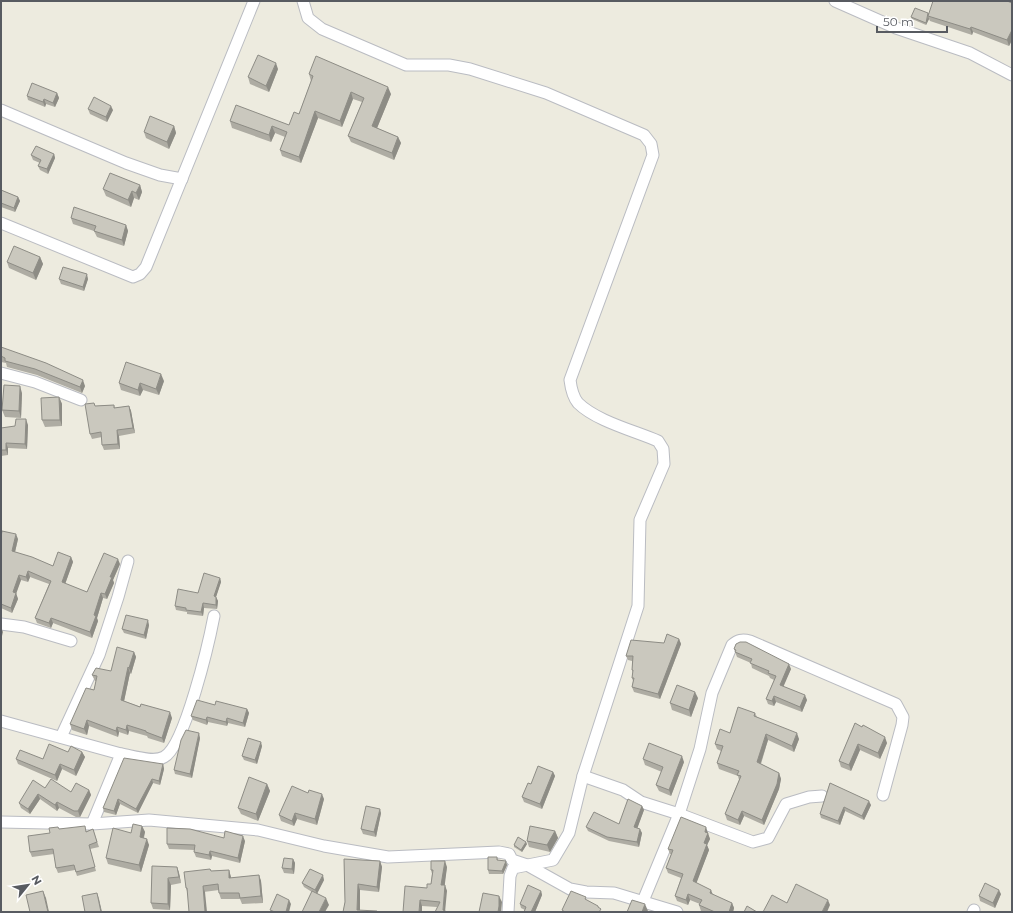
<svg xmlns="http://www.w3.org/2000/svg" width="1013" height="913" font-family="Montserrat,sans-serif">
  <rect width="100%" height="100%" fill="#edebdf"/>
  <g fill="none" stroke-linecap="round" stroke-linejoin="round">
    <defs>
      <g id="minor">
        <path d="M303,1L308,18L322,29L406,65H449L470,69L546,93L644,135L651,144L653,155L570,380C571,388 573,397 578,403C596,421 635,431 658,441L663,449L664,464L640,520L638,606L583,776L569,833L553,860L513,868L510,876L508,912"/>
        <polyline points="835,1 896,28 970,53 1012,75"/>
        <polyline points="1,110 126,163 160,175 182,179"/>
        <polyline points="1,223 133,277 140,274 146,267 254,1"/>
        <polyline points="1,373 35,382 81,400"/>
        <polyline points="1,624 24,627 71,641"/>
        <polyline points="1,721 121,754 92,824"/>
        <polyline points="61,737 99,655 118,597 128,561"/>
        <path d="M121,754C133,756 153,763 164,757C185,746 209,642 214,616"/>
        <polyline points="583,776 623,790 641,802 679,814 753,842 768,838 786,804 809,797 822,796"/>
        <polyline points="1,822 92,824 149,820 258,830 324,846 388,857 499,852 509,854 512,860 527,865 570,889 586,892 614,893 677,912"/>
        <path d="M643,901L679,814L700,749L712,693L732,645C738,640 742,639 750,641L896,704L903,717L902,725L883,795"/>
        <polyline points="973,912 974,910"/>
      </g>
    </defs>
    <use href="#minor" stroke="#babcc2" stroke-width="13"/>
    <use href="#minor" stroke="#fff" stroke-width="11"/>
  </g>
  <g fill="#aeaca3">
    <polygon points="1012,3 1012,40 1009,46 973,32 972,35 930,21 929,19 926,25 912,19 911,17 928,13"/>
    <polygon points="278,69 269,92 250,84 248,77"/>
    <polygon points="309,74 391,94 377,128 398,137 401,143 394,160 351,142 348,136 362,102 353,99 342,127 318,118 301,163 282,156 280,150 285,137 275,133 271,142 232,128 230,121 289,125 299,114 311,81"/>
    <polygon points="57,93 59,98 55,107 46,104 45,107 28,100 27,96"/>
    <polygon points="88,109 113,110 107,122 90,114"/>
    <polygon points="174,126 176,133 169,149 146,138 144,132"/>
    <polygon points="54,154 55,158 48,174 40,170 38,166 40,163 33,160 31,155"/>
    <polygon points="140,185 142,192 139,200 134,198 131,207 106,196 103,189"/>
    <polygon points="1,190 18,197 20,201 15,212 1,207"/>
    <polygon points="71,218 126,225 128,231 124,246 97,237 94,231 73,224"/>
    <polygon points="40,257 43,264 36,280 9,268 7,262"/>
    <polygon points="59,279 88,279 84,291 61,284"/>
    <polygon points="1,347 85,386 82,393 37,375 7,367 6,363 1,362"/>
    <polygon points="164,381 159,395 143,390 140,396 121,390 119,383"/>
    <polygon points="22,393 21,418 5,417 2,410"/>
    <polygon points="59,397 62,404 62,426 45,427 42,420"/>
    <polygon points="114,405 115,408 129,406 131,411 135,433 119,436 120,449 104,450 102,445 102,437 92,439 90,434 96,406"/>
    <polygon points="28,425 27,449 8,448 8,455 1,456 1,428"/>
    <polygon points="1,537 18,539 15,552 53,566 71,557 73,562 65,584 87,592 120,564 113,580 114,583 107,599 103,598 97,618 98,621 92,638 53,623 51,628 37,623 35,618 49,584 30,577 28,582 21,580 16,593 18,599 12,613 1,608"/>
    <polygon points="220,578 221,582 216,597 218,601 217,609 204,608 203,616 187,614 187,612 176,610 175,606 198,593"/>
    <polygon points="149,625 146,639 124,633 122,629"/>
    <polygon points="679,639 681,644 660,699 634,692 632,687 633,681 632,678 633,673 632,670 632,661 628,660 626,656 664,643"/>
    <polygon points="734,649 791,669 783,686 807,700 802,712 776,702 774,706 768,704 766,699 774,680 770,678 769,676 752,668 751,663 737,657"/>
    <polygon points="134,652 136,657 131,674 130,673 124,701 172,718 164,743 148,738 147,736 129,731 128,735 119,732 118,737 89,726 87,735 72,730 70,724 94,690 96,681 95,681 92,675 111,671"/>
    <polygon points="698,698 691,717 672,710 670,703"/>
    <polygon points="215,705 247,709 249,713 245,727 228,723 227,726 208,722 207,725 193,720 191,716"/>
    <polygon points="755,713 757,717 799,739 794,752 768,740 761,764 779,773 781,779 779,789 764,825 744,816 740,825 727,820 725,814 739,780 738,776 719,769 717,763 721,751 717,749 715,744 730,733"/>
    <polygon points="855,723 887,743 880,759 860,750 851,771 841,767 839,761"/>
    <polygon points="200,738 192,778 175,774 174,770"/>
    <polygon points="262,746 257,764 244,760 242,756"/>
    <polygon points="68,752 82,752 85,757 76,776 62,769 57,781 18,764 16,759 43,759"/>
    <polygon points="643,759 684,762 671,796 659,791 656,785 662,772 645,765"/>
    <polygon points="163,764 164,769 160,785 153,783 138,813 120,804 116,815 104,812 103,808"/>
    <polygon points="553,772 555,776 542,809 524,802 522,797 531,784"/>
    <polygon points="830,783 871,805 864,820 845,811 840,825 821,818 820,814"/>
    <polygon points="267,784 270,791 258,821 241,814 238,808"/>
    <polygon points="45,788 71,792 89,790 91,795 80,817 76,817 59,808 57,811 40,799 30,814 21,808 19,803"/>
    <polygon points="308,793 324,799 317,825 297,819 294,826 281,821 279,815"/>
    <polygon points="642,806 644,810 637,828 642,833 639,847 609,841 588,831 586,827 619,824"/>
    <polygon points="381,813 376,837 363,834 361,829"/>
    <polygon points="142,826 145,832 144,838 149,845 141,872 108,864 106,858 131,833"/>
    <polygon points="59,829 87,831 93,829 99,847 90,849 96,871 77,876 75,870 58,873 56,868 54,854 32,857 30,852 50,833"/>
    <polygon points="555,831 558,838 550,852 529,847 527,841"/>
    <polygon points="708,833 708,834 710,839 707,845 709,850 696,883 713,895 732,903 734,908 733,912 704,912 701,911 699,905 700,904 690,900 688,905 677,901 675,896 681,878 668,873 666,868 671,854 670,854 668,849"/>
    <polygon points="224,838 245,841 240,863 212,856 211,860 196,857 194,852 194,850 169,849 167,844"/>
    <polygon points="527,844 522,852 514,847 514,845"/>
    <polygon points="497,857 498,860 507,865 503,874 489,874 488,870"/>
    <polygon points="293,859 295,863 294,874 284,873 282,868"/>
    <polygon points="344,859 380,861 382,867 379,892 360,890 360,910 343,912 345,902"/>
    <polygon points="177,867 179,873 181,883 171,885 170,910 153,909 151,903"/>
    <polygon points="447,867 444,885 447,891 437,907 422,906 403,912 431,884 432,874 431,870"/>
    <polygon points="210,869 211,871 229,870 231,878 259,875 261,881 263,903 242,904 240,899 221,899 219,893 219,890 188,894 186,888"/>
    <polygon points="324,880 317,893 329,905 312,892 304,887 302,883"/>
    <polygon points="541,891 542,895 535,912 524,912 525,910 521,908 520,904"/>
    <polygon points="1001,894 995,908 980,901 979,896"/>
  </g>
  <g fill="#8d8c85">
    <polygon points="928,16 929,19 926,25 926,23"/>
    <polygon points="971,27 973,32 972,35 970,29"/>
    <polygon points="1012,30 1012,40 1009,46 1007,40"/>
    <polygon points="276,63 278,69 269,92 266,86"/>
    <polygon points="388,87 391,94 375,133 372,126"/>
    <polygon points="351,92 353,99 342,127 340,121"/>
    <polygon points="57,93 59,98 55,107 53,103"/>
    <polygon points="44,99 46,104 45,107 43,102"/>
    <polygon points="111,106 113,110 107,122 106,117"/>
    <polygon points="315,111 318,118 301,163 299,157"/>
    <polygon points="174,126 176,133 169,149 167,142"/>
    <polygon points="272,126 275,133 271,142 269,135"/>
    <polygon points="398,137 401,143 394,160 392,153"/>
    <polygon points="54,154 55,158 48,174 47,169"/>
    <polygon points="140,185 142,192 139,200 136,193"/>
    <polygon points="132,191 134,198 131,207 128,200"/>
    <polygon points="18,197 20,201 15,212 14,208"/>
    <polygon points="126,225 128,231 124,246 122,240"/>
    <polygon points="40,257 43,264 36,280 33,273"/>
    <polygon points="87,274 88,279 84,291 83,287"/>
    <polygon points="161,374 164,381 159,395 156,389"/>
    <polygon points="83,380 85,386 82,393 80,387"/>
    <polygon points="140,383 143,390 140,396 138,390"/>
    <polygon points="20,386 22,393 21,418 19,411"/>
    <polygon points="59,397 62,404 62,426 60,420"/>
    <polygon points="129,406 131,411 135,433 133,428"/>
    <polygon points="26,419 28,425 27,449 25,444"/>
    <polygon points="117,430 119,436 120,449 118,444"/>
    <polygon points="6,443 8,448 8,455 6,450"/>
    <polygon points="16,534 18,539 14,556 12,551"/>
    <polygon points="71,557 73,562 64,587 62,582"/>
    <polygon points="118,559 120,564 113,580 114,583 107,599 105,594 110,577"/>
    <polygon points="28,571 30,577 28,582 26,577"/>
    <polygon points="19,575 21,580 15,597 13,592"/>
    <polygon points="220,578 221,582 215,600 214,596"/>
    <polygon points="16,593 18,599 12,613 11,608"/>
    <polygon points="101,593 103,598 97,618 98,621 92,638 90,632 94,615"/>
    <polygon points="216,597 218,601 217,609 216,605"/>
    <polygon points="203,603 204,608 203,616 201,612"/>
    <polygon points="51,618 53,623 51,628 49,623"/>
    <polygon points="148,620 149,625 146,639 144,635"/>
    <polygon points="1,627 3,632 1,640"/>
    <polygon points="679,639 681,644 660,699 658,694"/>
    <polygon points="134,652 136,657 131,674 129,668"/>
    <polygon points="789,664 791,669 782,690 780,685"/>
    <polygon points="128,667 130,673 123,706 121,700"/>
    <polygon points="695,692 698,698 691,717 689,710"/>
    <polygon points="805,695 807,700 802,712 800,707"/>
    <polygon points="774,696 776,702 774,706 772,701"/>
    <polygon points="247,709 249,713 245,727 243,723"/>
    <polygon points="170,712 172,718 164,743 162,738"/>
    <polygon points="207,717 208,722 207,725 206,720"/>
    <polygon points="227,718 228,723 227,726 226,722"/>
    <polygon points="87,720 89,726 87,735 84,729"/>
    <polygon points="127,725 129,731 128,735 126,730"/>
    <polygon points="117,727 119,732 118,737 116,731"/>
    <polygon points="199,733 200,738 192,778 190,774"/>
    <polygon points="797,733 799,739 794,752 792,746"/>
    <polygon points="766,734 768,740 759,768 757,762"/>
    <polygon points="885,737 887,743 880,759 878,753"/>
    <polygon points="261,742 262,746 257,764 255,760"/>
    <polygon points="858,744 860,750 851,771 849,765"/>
    <polygon points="82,752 85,757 76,776 74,770"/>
    <polygon points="682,756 684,762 671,796 669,790"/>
    <polygon points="60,764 62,769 57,781 55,775"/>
    <polygon points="163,764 164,769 160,785 159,781"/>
    <polygon points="553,772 555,776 542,809 540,804"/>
    <polygon points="779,773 781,779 779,789 764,825 762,820"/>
    <polygon points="152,779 153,783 138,813 136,809"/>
    <polygon points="267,784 270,791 258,821 256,814"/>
    <polygon points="89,790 91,795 80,817 78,811"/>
    <polygon points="38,794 40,799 30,814 28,809"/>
    <polygon points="322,794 324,799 317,825 315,819"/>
    <polygon points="118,799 120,804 116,815 114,811"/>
    <polygon points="869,801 871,805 864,820 862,816"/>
    <polygon points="57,802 59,808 57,811 55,805"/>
    <polygon points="642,806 644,810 636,832 634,827"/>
    <polygon points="844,807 845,811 840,825 838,821"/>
    <polygon points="380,809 381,813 376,837 374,832"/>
    <polygon points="742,811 744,816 740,825 738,820"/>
    <polygon points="295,813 297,819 294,826 292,821"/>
    <polygon points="142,826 145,832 142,843 140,837"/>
    <polygon points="706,827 710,839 707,845 709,850 695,887 693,881 704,843 705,832"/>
    <polygon points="640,829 642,833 639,847 637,842"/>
    <polygon points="555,831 558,838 550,852 547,845"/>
    <polygon points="243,836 245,841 240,863 238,858"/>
    <polygon points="147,839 149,845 141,872 139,865"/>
    <polygon points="526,842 527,844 522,852 521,850"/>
    <polygon points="210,851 212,856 211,860 209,855"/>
    <polygon points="293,859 295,863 294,874 292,869"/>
    <polygon points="380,861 382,867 379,892 377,887"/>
    <polygon points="445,861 447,867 444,891 441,885"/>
    <polygon points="506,861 507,865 503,874 502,871"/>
    <polygon points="177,867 179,873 181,883 179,877"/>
    <polygon points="229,870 231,877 231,884 229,878"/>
    <polygon points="259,875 261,881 263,903 261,896"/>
    <polygon points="323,875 324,880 317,894 315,890"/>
    <polygon points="168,878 171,885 170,910 168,904"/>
    <polygon points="358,884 360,890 360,912 357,910"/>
    <polygon points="445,885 447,891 445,912 443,910"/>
    <polygon points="203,886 205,892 207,912 205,912"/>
    <polygon points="711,890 713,895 710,893"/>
    <polygon points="999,890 1001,894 995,908 993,903"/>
    <polygon points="43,891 46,898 49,912 48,912"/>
    <polygon points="541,891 542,895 535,912 531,912"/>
    <polygon points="97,893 99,899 102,912 101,912"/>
    <polygon points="688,894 690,900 688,905 686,900"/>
    <polygon points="499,896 502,902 501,912 498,912"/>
    <polygon points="326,898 329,905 325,912 319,912"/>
    <polygon points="289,900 291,904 289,912 286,912"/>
    <polygon points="420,900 422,906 422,912 419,912"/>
    <polygon points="828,900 830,905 827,912 822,912"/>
    <polygon points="732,903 734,908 733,912 729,912"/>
    <polygon points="645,904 648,911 647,912 642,912"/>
  </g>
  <g fill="#cac8be" stroke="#8d8c85">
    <polygon points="933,1 1007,1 1012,3 1012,30 1007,40 971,27 970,29 928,16"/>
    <polygon points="915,8 928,13 926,23 911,17"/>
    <polygon points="258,55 276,63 266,86 248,77"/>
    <polygon points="316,56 388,87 372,126 398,137 392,153 348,136 364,98 351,92 340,121 315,111 299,157 280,150 287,132 272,126 269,135 230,121 236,105 289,125 294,112 299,114 313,76 309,74"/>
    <polygon points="32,83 57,93 53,103 44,99 43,102 27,96"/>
    <polygon points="94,97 111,106 106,117 88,109"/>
    <polygon points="150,116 174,126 167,142 144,132"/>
    <polygon points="36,146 54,154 47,169 38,166 41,160 31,155"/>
    <polygon points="110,173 140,185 136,193 132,191 128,200 103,189"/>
    <polygon points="1,190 18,197 14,208 1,203"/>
    <polygon points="74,207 126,225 122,240 94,231 96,226 71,218"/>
    <polygon points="14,246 40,257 33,273 7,262"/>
    <polygon points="63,267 87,274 83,287 59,279"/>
    <polygon points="1,347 46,363 83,380 80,387 35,369 5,361 5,358 1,356"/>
    <polygon points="126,362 161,374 156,389 140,383 138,390 119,383"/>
    <polygon points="4,385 20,386 19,411 2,410"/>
    <polygon points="59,397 60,420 42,420 41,398"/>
    <polygon points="94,403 95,406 114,405 114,408 129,406 133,428 117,430 118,444 102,445 101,432 90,434 85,404"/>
    <polygon points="16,419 26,419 25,444 6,443 6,450 1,450 1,428 15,426"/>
    <polygon points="2,531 16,534 12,551 32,557 53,566 58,552 71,557 62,582 87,592 104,553 118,559 110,577 112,577 105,594 101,593 94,615 96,616 90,632 51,618 49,623 35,618 51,581 28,571 26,577 19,575 13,592 16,593 11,608 1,604 1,537"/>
    <polygon points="204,573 220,578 214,596 216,597 216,605 203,603 201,612 186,610 186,608 175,606 178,589 198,593"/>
    <polygon points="126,615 148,620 144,635 122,629"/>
    <polygon points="667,634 679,639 658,694 632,687 634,678 632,678 633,670 632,670 633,656 626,656 631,640 664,643"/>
    <polygon points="740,642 746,642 789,664 780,685 805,695 800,707 774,696 772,701 766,699 776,676 768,673 769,671 750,663 752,659 735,652 736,650 734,649 736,644"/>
    <polygon points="117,647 134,652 129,668 128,667 121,700 140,707 141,704 170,712 162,738 146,732 146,731 127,725 126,730 117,727 116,731 87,720 84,729 70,724 86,688 94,690 97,676 92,675 96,668 111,671"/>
    <polygon points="677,685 695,692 689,710 670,703"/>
    <polygon points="197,700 215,705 216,701 247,709 243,723 227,718 226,722 207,717 206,720 191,716"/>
    <polygon points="738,707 755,713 754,716 797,733 792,746 766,734 757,762 779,773 777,784 762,820 742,811 738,820 725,814 741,776 737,775 739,771 717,763 723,746 715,744 720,729 730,733"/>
    <polygon points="855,723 862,727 863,725 885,737 878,753 858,744 849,765 839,761"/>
    <polygon points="186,730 199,733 190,774 174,770 181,740"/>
    <polygon points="248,738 261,742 255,760 242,756"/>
    <polygon points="649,743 682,756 669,790 656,785 663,767 643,759"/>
    <polygon points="49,744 68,752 71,746 82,752 74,770 60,764 55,775 16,759 20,750 43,759"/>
    <polygon points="124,758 163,764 159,781 152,779 136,809 118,799 114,811 103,808"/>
    <polygon points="538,766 553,772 540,804 522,797 528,783 531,784"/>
    <polygon points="249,777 267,784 256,814 238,808"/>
    <polygon points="51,779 71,792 76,783 89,790 78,811 74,811 57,802 55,805 38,794 28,809 19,803 33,780 45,788"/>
    <polygon points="830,783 869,801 862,816 844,807 838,821 820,814"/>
    <polygon points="292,786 308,793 309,790 322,794 315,819 295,813 292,821 279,815"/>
    <polygon points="628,799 642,806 634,827 640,829 637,842 607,837 586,827 594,812 619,824"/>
    <polygon points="366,806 380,809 374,832 361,829"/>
    <polygon points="681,817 706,827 705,832 708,833 704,843 707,844 693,881 711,890 710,893 732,903 729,912 715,912 699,905 702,900 688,894 686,900 675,896 683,874 666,868 673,850 668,849"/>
    <polygon points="133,824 142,826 140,837 147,839 139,865 106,858 113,828 131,833"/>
    <polygon points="85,826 86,832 93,829 97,842 89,845 95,867 76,872 74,865 56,868 53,849 30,852 28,836 50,833 49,828 58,827 59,829"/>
    <polygon points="530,826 555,831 547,845 527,841"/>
    <polygon points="167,828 190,829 224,838 225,831 243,836 238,858 210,851 209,855 194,852 195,845 167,844"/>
    <polygon points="518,837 526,842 521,850 514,845"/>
    <polygon points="488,857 497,857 497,860 506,861 502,871 488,870"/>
    <polygon points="284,858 293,859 292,869 282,868"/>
    <polygon points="344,859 380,861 377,887 358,884 357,910 377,911 377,912 343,912 345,902"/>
    <polygon points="431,861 445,861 441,885 445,885 443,910 447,912 435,912 440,902 420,900 419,912 403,912 405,886 427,888 427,884 431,884 433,870 431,870"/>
    <polygon points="152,866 177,867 179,877 168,878 168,904 151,903"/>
    <polygon points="210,869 211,871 229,870 229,878 259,875 261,896 240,898 239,893 219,893 218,884 203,886 205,912 189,912 187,888 186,888 184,872"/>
    <polygon points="310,869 323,875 315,890 302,883"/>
    <polygon points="985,883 999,890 993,903 979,896"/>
    <polygon points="796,884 828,900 822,912 763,912 772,895 787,903"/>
    <polygon points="528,885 541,891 531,912 524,912 526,907 520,904"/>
    <polygon points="43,891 48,912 30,912 26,895"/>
    <polygon points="312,891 326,898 319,912 302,912"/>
    <polygon points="571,891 586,897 585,899 598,906 598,907 601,909 599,912 565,912 562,910"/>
    <polygon points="97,893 101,912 85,912 82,896"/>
    <polygon points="483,893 499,896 499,906 498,912 479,912"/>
    <polygon points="277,894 289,900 286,912 275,912 270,910"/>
    <polygon points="632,900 645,904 642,912 627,912"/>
    <polygon points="747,906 757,912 744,912"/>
  </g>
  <rect width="1013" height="913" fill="none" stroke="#585b61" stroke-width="4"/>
  <g transform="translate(28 885) rotate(60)" stroke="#ffffff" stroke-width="3" paint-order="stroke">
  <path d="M0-3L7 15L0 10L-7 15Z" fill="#585b61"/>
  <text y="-6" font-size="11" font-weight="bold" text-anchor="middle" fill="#585b61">N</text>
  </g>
  <path d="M877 26v6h70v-6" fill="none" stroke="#585b61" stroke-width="2"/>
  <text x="883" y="26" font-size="12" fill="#585b61" stroke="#ffffff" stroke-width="3" paint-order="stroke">50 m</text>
</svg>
